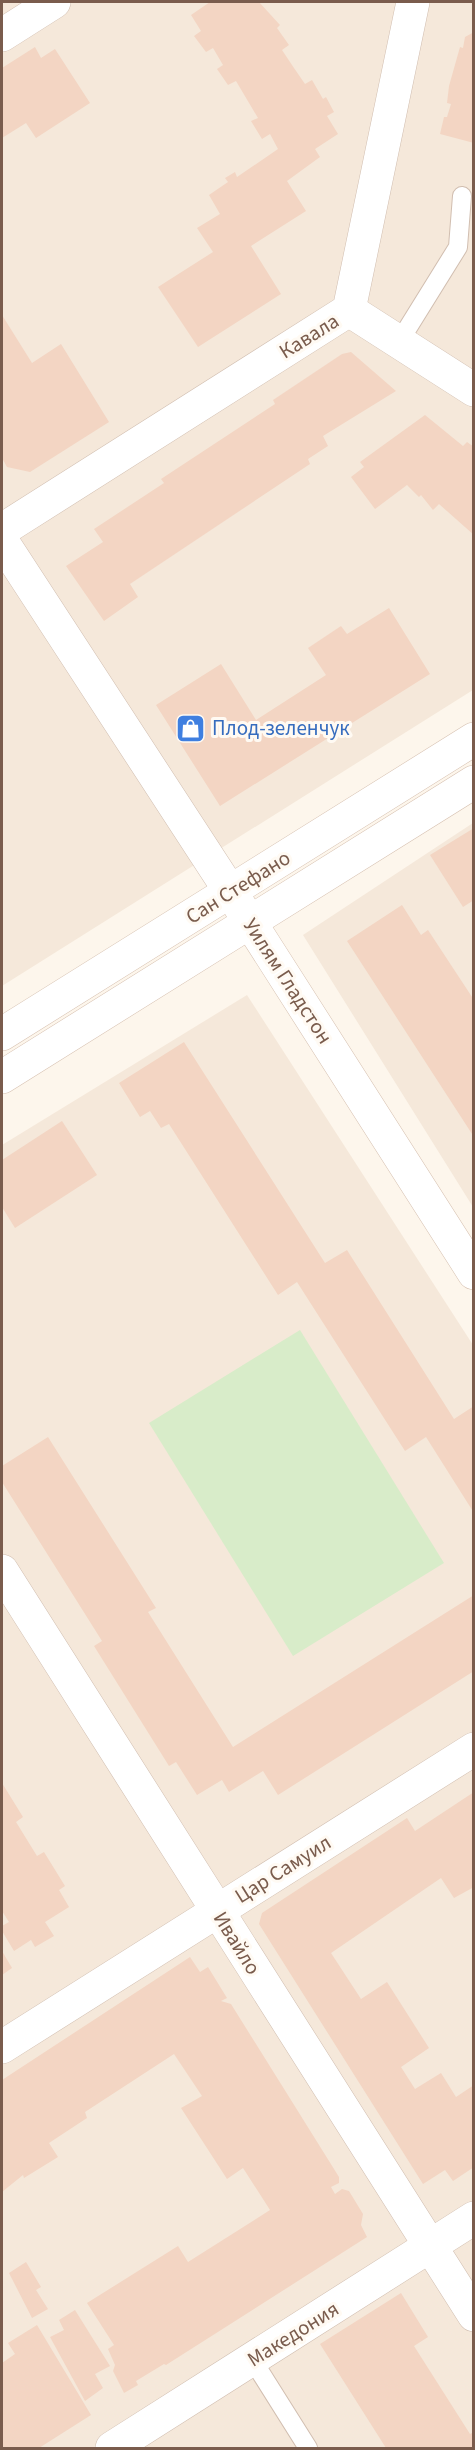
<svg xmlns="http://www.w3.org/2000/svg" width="475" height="2450" font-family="'Source Sans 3',sans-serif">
  <rect width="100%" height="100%" fill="#fdf6ec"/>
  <g fill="#f5e8da">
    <polygon points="2,2 473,2 473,690 2,986"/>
    <polygon points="473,823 473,1207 303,935"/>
    <polygon points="247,995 473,1345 473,2448 2,2448 2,1145"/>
  </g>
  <polygon fill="#d8ecc9" points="300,1330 444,1563 293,1656 149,1423"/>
  <g fill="#f3d5c3">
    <polygon points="210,2 259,2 280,25 277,28 289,45 282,50 294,68 305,84 312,80 323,99 326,97 334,112 327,116 338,134 315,149 320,157 287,181 306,211 251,246 281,294 198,347 158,287 213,252 197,228 220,214 209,195 228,182 225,178 235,172 237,177 278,149 270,134 262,139 251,121 258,118 236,81 228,85 217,69 223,65 213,48 206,52 194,36 201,31 191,15"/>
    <polygon points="474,32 474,143 440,134 444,117 447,117 451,104 447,103 449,86 460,47 463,48 465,37"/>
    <polygon points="35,47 41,58 55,49 90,103 36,138 26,123 2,138 2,68"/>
    <polygon points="2,315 32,363 61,344 109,422 30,472 7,467 2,458"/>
    <polygon points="351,352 396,391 323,436 328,446 308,459 310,464 130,584 138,597 104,621 66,566 103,542 94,529 164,483 161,479 275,404 273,400 342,354"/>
    <polygon points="425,415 463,446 467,442 474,447 474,535 439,504 433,510 421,495 419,497 407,485 375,509 351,477 364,467 360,462"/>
    <polygon points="389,608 430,674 220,806 156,705 221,664 256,720 326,675 308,648 341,626 347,634"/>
    <polygon points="474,828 474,900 463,907 430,855"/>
    <polygon points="402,905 421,935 428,930 474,1000 474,1137 347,941"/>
    <polygon points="184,1042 325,1263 347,1250 454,1419 474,1406 474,1513 426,1437 405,1451 297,1282 278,1295 169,1124 161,1128 150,1111 140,1117 119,1083"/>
    <polygon points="62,1121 97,1175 15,1228 2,1207 2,1160"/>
    <polygon points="48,1437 156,1608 148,1612 233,1747 474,1595 474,1671 278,1795 263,1771 229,1792 222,1780 197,1795 176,1762 169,1766 94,1646 102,1641 2,1482 2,1466"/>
    <polygon points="2,1783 23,1817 16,1822 37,1856 44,1852 65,1886 59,1890 69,1907 45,1922 54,1936 35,1947 31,1940 14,1951 2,1931 2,1926 9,1922 2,1911"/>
    <polygon points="474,1792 474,1887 454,1898 441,1878 331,1953 361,1999 387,1982 429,2048 401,2067 415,2089 441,2073 456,2097 474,2085 474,2167 453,2181 445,2170 423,2184 259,1924 262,1913 407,1818 415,1831"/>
    <polygon points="2,1951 12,1968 2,1975"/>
    <polygon points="190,1957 200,1972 208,1967 227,1998 221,2001 231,2004 339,2177 339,2183 331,2187 335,2194 342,2189 349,2191 363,2214 361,2225 367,2237 166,2365 164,2364 136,2381 138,2385 124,2393 113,2371 115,2365 108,2349 114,2345 87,2303 178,2246 188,2262 270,2210 243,2168 227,2179 181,2108 202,2096 174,2054 85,2112 87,2118 49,2143 58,2157 24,2178 23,2175 2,2192 2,2080"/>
    <polygon points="26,2262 41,2287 36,2290 48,2309 32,2318 9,2273"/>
    <polygon points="401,2293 428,2337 414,2346 470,2434 474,2432 474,2448 386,2448 320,2344"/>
    <polygon points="75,2310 110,2366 95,2374 103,2388 85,2401 50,2337 64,2330 59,2320"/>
    <polygon points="37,2325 91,2415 39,2448 2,2448 2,2363 15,2354 8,2343"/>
  </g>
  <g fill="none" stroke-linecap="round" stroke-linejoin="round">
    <defs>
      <g id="lane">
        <polyline points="399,342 458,247 462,196"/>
        <polyline points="252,2359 308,2448"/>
      </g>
      <g id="street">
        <polyline points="2,35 54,2"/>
        <polyline points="349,310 474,390"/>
        <polyline points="2,530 349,310 413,2"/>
        <polyline points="2,541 230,891"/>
        <polyline points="2,1571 474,2315"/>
        <polyline points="2,2047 474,1749"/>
        <polyline points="112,2448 474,2218"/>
      </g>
      <g id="secondary">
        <polyline points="239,905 474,1273"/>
        <polyline points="2,1034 474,739"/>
        <polyline points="2,1077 474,782"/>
      </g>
    </defs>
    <use href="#lane" stroke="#d1beb0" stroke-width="20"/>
    <use href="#street" stroke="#d1beb0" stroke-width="34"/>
    <use href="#secondary" stroke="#d6c0b0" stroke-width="34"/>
    <use href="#lane" stroke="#fff" stroke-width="18"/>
    <use href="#street" stroke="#fff" stroke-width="33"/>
    <use href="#secondary" stroke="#fff" stroke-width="33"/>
  </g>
  <defs>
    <symbol id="shop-square" viewBox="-11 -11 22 22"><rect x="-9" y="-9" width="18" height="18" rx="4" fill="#3f7fe0" stroke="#fffaf3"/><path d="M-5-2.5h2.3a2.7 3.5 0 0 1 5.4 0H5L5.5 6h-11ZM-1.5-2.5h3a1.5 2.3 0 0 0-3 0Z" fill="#fff"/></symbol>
  </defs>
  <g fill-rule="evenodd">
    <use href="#shop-square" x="174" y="712" width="33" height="33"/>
  </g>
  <g text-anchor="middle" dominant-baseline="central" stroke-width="6" stroke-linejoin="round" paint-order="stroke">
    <g font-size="21" fill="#7a5c4d" stroke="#fffaf3">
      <text transform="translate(309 336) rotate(-32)">Кавала</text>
      <text transform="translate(238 887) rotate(-32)">Сан Стефано</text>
      <text transform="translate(288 981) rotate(57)">Уилям Гладстон</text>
      <text transform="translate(283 1869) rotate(-32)">Цар Самуил</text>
      <text transform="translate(237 1943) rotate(58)">Ивайло</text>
      <text transform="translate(293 2334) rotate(-32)">Македония</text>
    </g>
    <g font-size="21" fill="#366cbe" stroke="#fffaf3" text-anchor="start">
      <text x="212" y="728">Плод-зеленчук</text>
    </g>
  </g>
  <rect width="475" height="2450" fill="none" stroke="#7a5c4d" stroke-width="6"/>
</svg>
